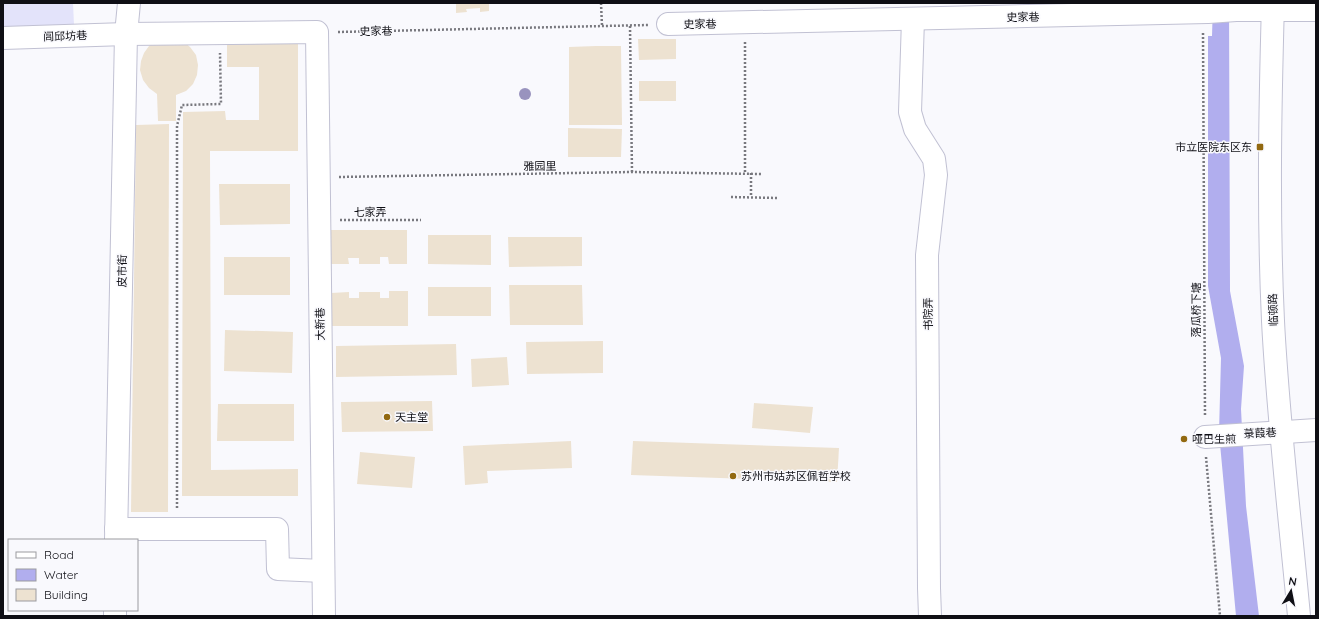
<svg xmlns="http://www.w3.org/2000/svg" width="1319" height="619" font-family="Quicksand,'Noto Sans SC',sans-serif">
  <rect width="100%" height="100%" fill="#f9f9fd"/>
  <polygon fill="#e3e3fa" points="3,3 73,3 74,25 3,27"/>
  <polygon fill="#b1aeee" points="1213,3 1229,3 1230,291 1244,366 1241,409 1246,506 1259,616 1236,616 1219,433 1221,358 1208,286 1208,36 1212,36"/>
  <g fill="#ede2d1">
    <polygon points="456,3 489,3 489,11 480,12 480,8 466,9 467,12 456,13"/>
    <polygon points="638,39 676,39 676,59 639,60"/>
    <polygon points="157,41 183,41 190,47 196,55 198,65 197,75 193,84 186,91 176,95 176,121 158,121 157,94 149,88 143,80 140,70 141,61 144,53 149,46"/>
    <polygon points="227,41 298,41 298,151 210,151 211,470 298,469 298,496 182,496 183,112 225,111 226,120 259,120 259,67 227,67"/>
    <polygon points="596,46 621,46 622,125 569,125 569,47"/>
    <rect x="639" y="81" width="37" height="20"/>
    <polygon points="169,124 168,512 131,512 136,125"/>
    <polygon points="568,128 622,129 621,157 568,157"/>
    <polygon points="219,184 290,184 290,224 220,225"/>
    <polygon points="330,230 407,230 407,264 389,264 388,257 380,257 380,264 359,264 359,258 348,258 349,264 330,264"/>
    <polygon points="428,235 491,235 491,265 428,264"/>
    <polygon points="508,237 582,237 582,266 509,267"/>
    <rect x="224" y="257" width="66" height="38"/>
    <polygon points="509,285 582,285 583,325 510,325"/>
    <rect x="428" y="287" width="63" height="29"/>
    <polygon points="389,291 408,291 408,326 331,326 331,293 349,292 349,298 359,298 359,292 380,292 380,298 389,298"/>
    <polygon points="225,330 293,332 292,373 224,371"/>
    <polygon points="603,341 603,373 527,374 526,342"/>
    <polygon points="456,344 457,375 336,377 336,346"/>
    <polygon points="507,357 509,385 472,387 471,359"/>
    <polygon points="432,401 433,431 342,432 341,402"/>
    <polygon points="754,403 813,407 810,433 752,428"/>
    <polygon points="218,404 294,404 294,441 217,441"/>
    <polygon points="571,441 572,468 487,471 488,483 465,485 463,446"/>
    <polygon points="633,441 839,448 837,482 631,475"/>
    <polygon points="360,452 415,457 412,488 357,484"/>
  </g>
  <g fill="none" stroke-linecap="round" stroke-linejoin="round">
    <defs>
      <g id="minor">
        <polyline points="913,19 910,112 915,129 934,159 936,175 927,255 929,588 930,616"/>
        <polyline points="668,24 1208,12 1236,10 1316,10"/>
        <polyline points="3,38 126,34 317,32 324,616"/>
        <polyline points="1205,437 1316,430"/>
        <polyline points="116,529 277,529 278,569 323,571"/>
        <polyline points="116,540 126,34 129,3"/>
        <polyline points="115,616 115,610"/>
      </g>
      <path id="major" d="M1273,3C1270,109 1268,215 1273,321C1278,419 1290,518 1299,616"/>
    </defs>
    <use href="#minor" stroke="#c1c1d3" stroke-width="24"/>
    <use href="#major" stroke="#c1c1d3" stroke-width="24"/>
    <g stroke="#78787e" stroke-width="2.5" stroke-dasharray="2 2" stroke-linecap="butt">
      <polyline points="601,3 602,26"/>
      <polyline points="630,26 632,172"/>
      <polyline points="338,32 648,25"/>
      <polyline points="1203,33 1205,416"/>
      <polyline points="745,42 745,173"/>
      <polyline points="751,173 751,197"/>
      <polyline points="339,177 632,172 761,174"/>
      <polyline points="731,197 778,198"/>
      <polyline points="340,220 421,220"/>
      <polyline points="1206,457 1220,616"/>
      <polyline points="177,508 177,126 182,105 221,104 220,53"/>
    </g>
    <use href="#minor" stroke="#fff" stroke-width="22"/>
    <use href="#major" stroke="#fff" stroke-width="22"/>
  </g>
  <circle fill="#9993be" cx="525" cy="94" r="6"/>
  <g fill="#926911" stroke="#f9f9fd" stroke-width="1.5">
    <rect x="1256" y="143" width="8" height="8" rx="2"/>
    <circle cx="387" cy="417" r="4"/>
    <circle cx="1184" cy="439" r="4"/>
    <circle cx="733" cy="476" r="4"/>
  </g>
  <g text-anchor="middle" dominant-baseline="central" stroke-width="3" stroke-linejoin="round" paint-order="stroke">
    <g font-size="11" fill="#0f0f15" stroke="#f9f9fd">
      <text transform="translate(1023 17) rotate(-1)">史家巷</text>
      <text transform="translate(700 24) rotate(-1)">史家巷</text>
      <text transform="translate(376 31) rotate(-1)">史家巷</text>
      <text transform="translate(65 36) rotate(-2)">闾邱坊巷</text>
      <text transform="translate(540 166) rotate(-1)">雅园里</text>
      <text x="370" y="212">七家弄</text>
      <text transform="translate(122 271) rotate(-89)">皮市街</text>
      <text transform="translate(1196 310) rotate(-90)">落瓜桥下塘</text>
      <text transform="translate(1273 310) rotate(-92)">临顿路</text>
      <text transform="translate(928 314) rotate(-91)">书院弄</text>
      <text transform="translate(320 324) rotate(-91)">大新巷</text>
      <text transform="translate(1260 433) rotate(-3)">菉葭巷</text>
    </g>
    <g font-size="11" fill="#0f0f15" stroke="#f9f9fd" text-anchor="start">
      <text x="1252" y="147" text-anchor="end">市立医院东区东</text>
      <text x="395" y="417">天主堂</text>
      <text x="1192" y="439">哑巴生煎</text>
      <text x="741" y="476">苏州市姑苏区佩哲学校</text>
    </g>
  </g>
  <rect width="1319" height="619" fill="none" stroke="#0f0f15" stroke-width="8"/>
  <rect x="8" y="539" width="130" height="72" fill="#f9f9fd" stroke="#9b9ba0"/>
  <rect x="16" y="552" width="20" height="6" fill="#ffffff" stroke="#9b9ba0"/>
  <text x="44" y="559" font-size="12" fill="#0f0f15">Road</text>
  <rect x="16" y="569" width="20" height="12" fill="#b1aeee" stroke="#9b9ba0"/>
  <text x="44" y="579" font-size="12" fill="#0f0f15">Water</text>
  <rect x="16" y="589" width="20" height="12" fill="#ede2d1" stroke="#9b9ba0"/>
  <text x="44" y="599" font-size="12" fill="#0f0f15">Building</text>
  <g transform="translate(1291 591) rotate(10)" stroke="#f9f9fd" stroke-width="3" paint-order="stroke">
  <path d="M0-3L7 15L0 10L-7 15Z" fill="#0f0f15"/>
  <text y="-6" font-size="11" font-weight="bold" text-anchor="middle" fill="#0f0f15">N</text>
  </g>
</svg>
